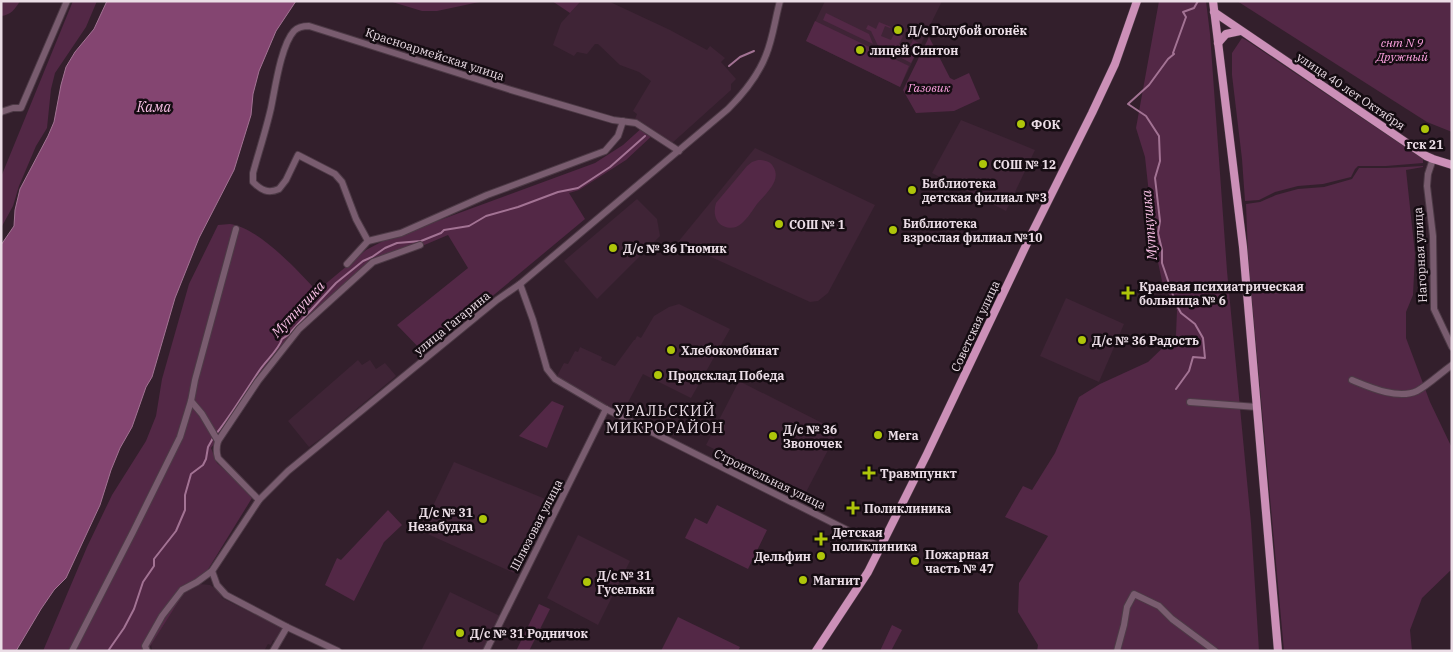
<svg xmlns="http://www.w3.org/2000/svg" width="1453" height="652" font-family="'IBM Plex Serif',serif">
  <rect width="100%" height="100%" fill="#331f2c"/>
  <g fill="#3f2436">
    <polygon points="581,1 608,1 670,30 707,50 710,46 725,58 721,62 736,79 731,84 731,90 671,144 635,119 637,114 633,111 651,81 639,72 620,65 598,44 595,44 587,54 577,52 574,56 553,45 561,23"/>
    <polygon points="825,1 942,1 900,87 806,41"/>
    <polygon points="961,120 1035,150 1006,211 932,173"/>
    <polygon points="755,148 875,205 828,293 818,301 810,302 678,242"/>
    <polygon points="637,199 657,219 660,236 597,299 564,261"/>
    <polygon points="1066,298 1124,324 1099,382 1040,356"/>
    <polygon points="679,304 730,329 691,398 643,374 624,410 607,406 556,378 564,363 568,364 575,351 578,352 580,347 602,357 601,360 615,366 634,340 635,340 637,336 641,338 654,316 669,307"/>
    <polygon points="358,360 362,365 370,360 376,369 385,363 396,376 323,437 309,447 288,421"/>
    <polygon points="739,381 838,431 805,494 706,445"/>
    <polygon points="454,462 548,500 514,573 421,531"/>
    <polygon points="578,535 630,561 598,625 547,598"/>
    <polygon points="199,584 210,585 222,593 221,594 222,598 282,628 275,641 273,640 271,645 268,644 264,651 152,651 151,643 187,587"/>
    <polygon points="450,592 500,616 483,651 421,651"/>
  </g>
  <g fill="#532846">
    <path d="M1,1H20C15,9 11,15 1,16Z"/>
    <polygon points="73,1 97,1 86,27 55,73 51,89 47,128 36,146 19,186 13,206 1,228 1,177"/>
    <polygon points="389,1 484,1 437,11 422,11"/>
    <polygon points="552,1 581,1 570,13"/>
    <polygon points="1159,1 1206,1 1210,34 1227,271 1251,523 1259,651 1037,651 1038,645 1018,612 1019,583 1048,536 1005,517 1023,486 1032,490 1055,453 1079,397 1100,384 1148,362 1176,335 1177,310 1162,281 1151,229 1149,194 1145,157 1136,128"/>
    <polygon points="1237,1 1452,1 1452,132 1427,122"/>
    <polygon points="826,13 869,34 873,44 823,20"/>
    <polygon points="815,21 909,66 900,87 806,41"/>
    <polygon points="879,22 891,27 890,28 885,26 881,36 891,40 895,32 903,36 899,44 909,49 913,40 921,44 911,63 878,46 871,31 866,29 868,25 876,29"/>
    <polygon points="929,37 950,78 954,80 969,73 980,99 954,111 916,113 903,90"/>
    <polygon points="1242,38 1246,40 1423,159 1423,163 1386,166 1358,166 1355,169 1351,177 1323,184 1298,186 1275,192 1259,200 1245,201 1242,159 1232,75 1232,53"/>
    <path d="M644,126L655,133L626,160L579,190L569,193L585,219L424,353L397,325L468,268L448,235L422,246L372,260L297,329L239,411L211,448L217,463L246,489L252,498L199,584L187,588L147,651H43L87,547L112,495L146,441L156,416L162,379L189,284L218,225C222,225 226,224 230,224C259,228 297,270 317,291L366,250L383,241L595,163L623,145Z"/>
    <path d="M758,160C765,160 771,161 774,168C781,182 765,194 757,204C752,211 745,223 736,227C730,229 722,227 718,222C714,216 714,210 716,203L747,166L752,162Z"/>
    <polygon points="1423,166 1423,167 1406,170 1415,254 1413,295 1406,312 1406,338 1430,402 1452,448 1452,569 1422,598 1410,630 1412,651 1284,651 1248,256 1246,204 1260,202 1276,195 1298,189 1324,187 1352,179 1359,168 1386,168"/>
    <polygon points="552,401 564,406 547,448 519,436"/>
    <polygon points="717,505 767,530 748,569 685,538 695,518 707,524"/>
    <polygon points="388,510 402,525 384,542 354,601 325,585 337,558 341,560"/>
    <polygon points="539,604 550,609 529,651 516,651"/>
    <polygon points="678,617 740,647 738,651 661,651"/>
    <polygon points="892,625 902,630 891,651 880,651"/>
  </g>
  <polygon fill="#844571" stroke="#a37394" points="107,1 296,1 276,31 259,71 253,94 251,115 234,170 199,238 175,298 152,377 146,387 132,427 120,448 111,470 100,505 66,578 54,590 41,609 16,651 1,651 1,245 14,226 15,210 20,189 48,136 54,122 61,85 66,67 75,52 94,29"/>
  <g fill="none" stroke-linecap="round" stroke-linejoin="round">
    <g stroke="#a37394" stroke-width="2">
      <polyline points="729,66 740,57 754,51"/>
      <polyline points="1176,389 1189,371 1193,357 1205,358 1203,338 1195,324 1181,313 1176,304 1162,263 1162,250 1158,233 1160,221 1155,178 1160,161 1159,136 1146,116 1128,104 1149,85 1168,59 1174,54 1173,53 1186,17 1183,12 1194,8 1198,1"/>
      <path d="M216,434C232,414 245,392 259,371C266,360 278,351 282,339L288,335L336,283L363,261L372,257L385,248L397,243L421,241L441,233L444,230L469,226L486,216L518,207L558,192L578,188L610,167L645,136"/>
      <polyline points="108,651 124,628 134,609 143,582 154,566 154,559 176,531 185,510 185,495 191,474 203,465 206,459 208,447 213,438"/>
    </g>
    <defs>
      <g id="minor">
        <polyline points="1,112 13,108 21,108 67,1"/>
        <polyline points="1433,159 1428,174 1427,186 1433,236 1434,309 1452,347"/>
        <path d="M368,241L356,219L342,182L335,174L298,155L286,180L279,189C268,194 261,190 253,182V173C259,151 266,130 271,108C275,89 281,45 294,31C298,27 304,26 309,26L508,89L613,120L636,123L679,151"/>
        <polyline points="347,264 368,241 401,233 487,195 605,151 618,136 623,121"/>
        <polyline points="520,284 533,320 547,369 555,379 606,409 881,547"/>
        <path d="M1352,380C1369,387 1398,400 1417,391C1427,386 1442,372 1452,365"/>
        <polyline points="191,401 202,414 218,441"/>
        <polyline points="1190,402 1257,407"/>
        <path d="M259,500L218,458C216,452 216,448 218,441L258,381L299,329L373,262L420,245"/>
        <polyline points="72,651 133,532 180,437 191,401 195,380 236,229"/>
        <polyline points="147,651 145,646 162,616 182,590 197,582 212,571"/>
        <polyline points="273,651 287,627"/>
        <path d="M338,651L287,627L226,595L217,585L212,571L259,500L288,471L497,300L520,284L728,109C744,93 758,76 766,55C773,38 775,19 780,1"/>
        <polyline points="486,651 606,409"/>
        <polyline points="1117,651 1124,625 1127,607 1134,594 1159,606 1172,619 1215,651"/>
      </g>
      <g id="major">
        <polyline points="1213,1 1243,247 1278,651"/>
        <polyline points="1214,12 1426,156 1433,159 1452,165"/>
        <polyline points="1218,43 1226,34 1240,31"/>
        <polyline points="816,651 868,572 927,454 1031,235 1092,113 1115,64 1137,1"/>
      </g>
    </defs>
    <use href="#minor" stroke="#4d3a46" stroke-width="8"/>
    <use href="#major" stroke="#4d3a46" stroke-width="9"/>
    <use href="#minor" stroke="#795c6f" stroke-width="6"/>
    <use href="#major" stroke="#cc90b8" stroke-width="8"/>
  </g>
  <g fill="#aec50a" stroke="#150c12" stroke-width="2">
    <circle cx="898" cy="30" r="5"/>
    <circle cx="860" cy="50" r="5"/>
    <circle cx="1021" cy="124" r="5"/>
    <circle cx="1425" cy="129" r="5"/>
    <circle cx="983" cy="164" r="5"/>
    <circle cx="912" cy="190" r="5"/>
    <circle cx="779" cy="224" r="5"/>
    <circle cx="893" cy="230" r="5"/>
    <circle cx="613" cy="248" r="5"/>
    <path d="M1125.5 285.5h5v5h5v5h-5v5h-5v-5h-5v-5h5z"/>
    <circle cx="1082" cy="340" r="5"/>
    <circle cx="671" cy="350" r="5"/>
    <circle cx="658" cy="375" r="5"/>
    <circle cx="878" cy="435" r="5"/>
    <circle cx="773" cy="436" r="5"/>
    <path d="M866.5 465.5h5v5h5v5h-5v5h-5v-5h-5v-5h5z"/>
    <path d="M850.5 500.5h5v5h5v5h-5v5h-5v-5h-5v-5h5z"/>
    <circle cx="483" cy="519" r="5"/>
    <path d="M818.5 531.5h5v5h5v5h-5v5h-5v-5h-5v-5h5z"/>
    <circle cx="821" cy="556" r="5"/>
    <circle cx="915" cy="561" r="5"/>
    <circle cx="803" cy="580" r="5"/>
    <circle cx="587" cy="582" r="5"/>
    <circle cx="460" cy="633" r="5"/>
  </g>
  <g text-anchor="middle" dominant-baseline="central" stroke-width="5" stroke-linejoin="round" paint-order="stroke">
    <g font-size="12" font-weight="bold" fill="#ebdde6" stroke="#150c12" text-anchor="start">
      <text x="908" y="30">Д/с Голубой огонёк</text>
      <text x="870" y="50">лицей Синтон</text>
      <text x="1031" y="124">ФОК</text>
      <text x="1425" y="144" text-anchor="middle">гск 21</text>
      <text x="993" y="164">СОШ № 12</text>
      <text x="922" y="183">Библиотека<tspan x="922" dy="14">детская филиал №3</tspan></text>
      <text x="903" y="223">Библиотека<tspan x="903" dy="14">взрослая филиал №10</tspan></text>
      <text x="789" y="224">СОШ № 1</text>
      <text x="623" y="248">Д/с № 36 Гномик</text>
      <text x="1139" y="286">Краевая психиатрическая<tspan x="1139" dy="14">больница № 6</tspan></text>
      <text x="1092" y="340">Д/с № 36 Радость</text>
      <text x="681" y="350">Хлебокомбинат</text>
      <text x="668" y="375">Продсклад Победа</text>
      <text x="783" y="429">Д/с № 36<tspan x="783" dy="14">Звоночек</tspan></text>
      <text x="888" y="435">Мега</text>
      <text x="880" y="473">Травмпункт</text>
      <text x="864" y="508">Поликлиника</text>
      <text x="473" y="512" text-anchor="end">Д/с № 31<tspan x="473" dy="14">Незабудка</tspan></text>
      <text x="832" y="532">Детская<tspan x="832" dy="14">поликлиника</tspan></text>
      <text x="925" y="554">Пожарная<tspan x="925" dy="14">часть № 47</tspan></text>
      <text x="811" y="556" text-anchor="end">Дельфин</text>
      <text x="597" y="575">Д/с № 31<tspan x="597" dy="14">Гусельки</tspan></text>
      <text x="813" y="580">Магнит</text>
      <text x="470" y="633">Д/с № 31 Родничок</text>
    </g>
    <g font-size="12" font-style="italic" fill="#fea2e1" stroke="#150c12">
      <text x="1402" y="42">снт N 9<tspan x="1402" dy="14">Дружный</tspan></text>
      <text x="929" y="87">Газовик</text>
    </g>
    <g font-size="12" fill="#ebdde6" stroke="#150c12">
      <text transform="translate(435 54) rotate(18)">Красноармейская улица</text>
      <text transform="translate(1351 91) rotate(34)">улица 40 лет Октября</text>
      <text transform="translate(1420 255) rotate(-93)">Нагорная улица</text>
      <text transform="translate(452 323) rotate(-39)">улица Гагарина</text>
      <text transform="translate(975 326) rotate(-65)">Советская улица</text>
      <text transform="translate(770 479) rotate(26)">Строительная улица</text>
      <text transform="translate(536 525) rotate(-63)">Шлюзовая улица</text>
    </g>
    <g font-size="14" font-style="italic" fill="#f7bfe4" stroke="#150c12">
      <text x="154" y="107">Кама</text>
      <text transform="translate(1149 225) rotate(-95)">Мутнушка</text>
      <text transform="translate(298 309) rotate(-47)">Мутнушка</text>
    </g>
    <g font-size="15" letter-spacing="1" fill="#ebdde6" stroke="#150c12">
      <text x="665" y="410">УРАЛЬСКИЙ<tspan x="665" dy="17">МИКРОРАЙОН</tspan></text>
    </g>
  </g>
  <rect width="1453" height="652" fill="none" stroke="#ebdde6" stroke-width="5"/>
</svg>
